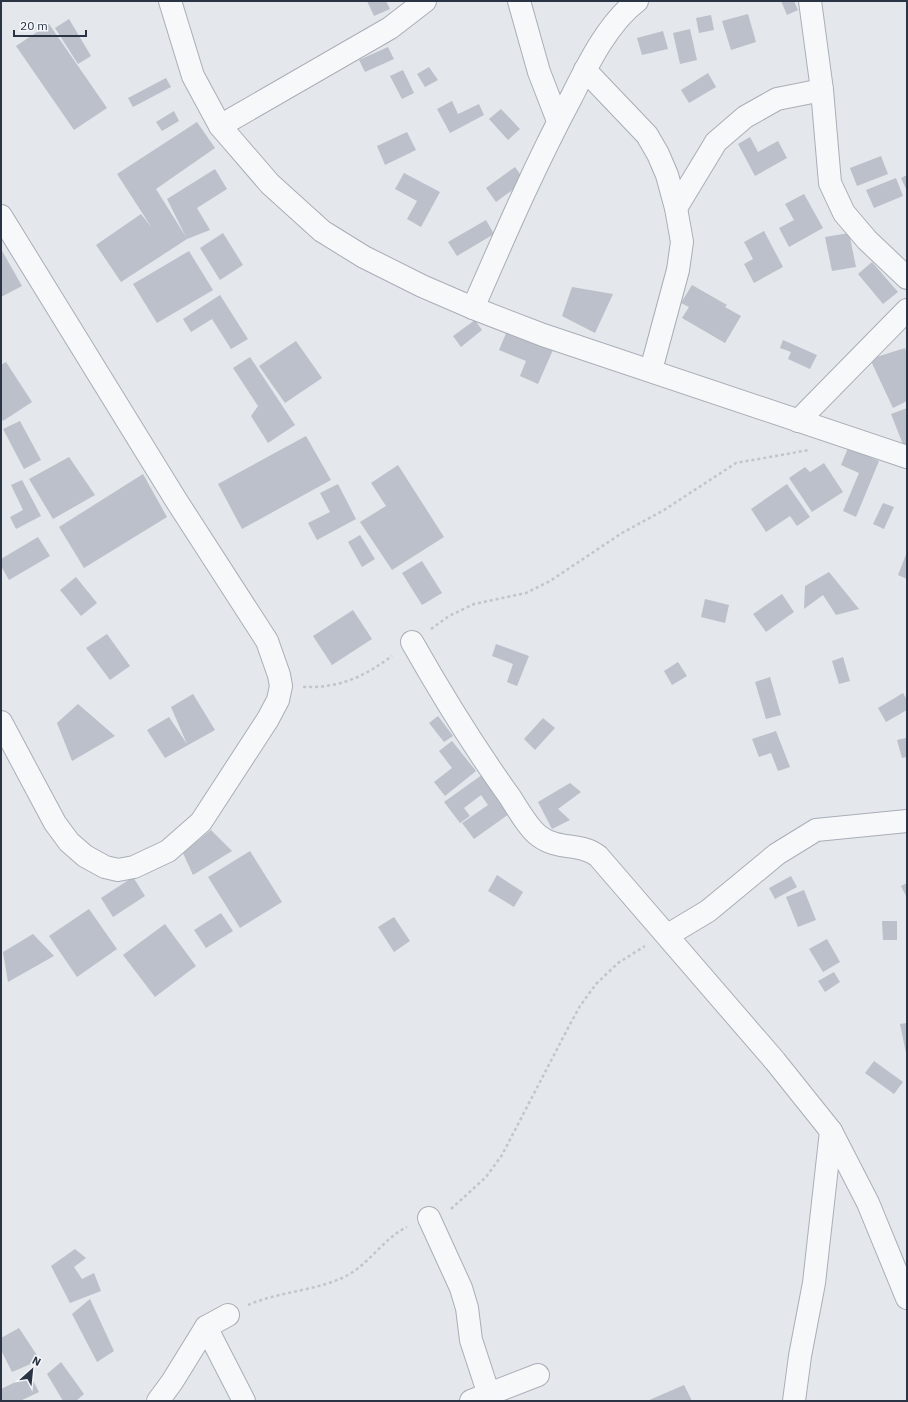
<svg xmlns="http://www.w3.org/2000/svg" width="908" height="1402" font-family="'IBM Plex Sans',sans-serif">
  <rect width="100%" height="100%" fill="#e4e7ec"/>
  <g fill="#bbc0ca">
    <polygon points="367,1 386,1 390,9 374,16"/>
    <polygon points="781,1 794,1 798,10 787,15"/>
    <polygon points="748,14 756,42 731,50 722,21"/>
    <polygon points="711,15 714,30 699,33 696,18"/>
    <polygon points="69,19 91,56 78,64 55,28"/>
    <polygon points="49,24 107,108 74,130 16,46"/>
    <polygon points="690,29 697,60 680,64 673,33"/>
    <polygon points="663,31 668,49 642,55 637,38"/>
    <polygon points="388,47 394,59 365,72 359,60"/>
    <polygon points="429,67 438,80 425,87 417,74"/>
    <polygon points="403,70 414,93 402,99 390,76"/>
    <polygon points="708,73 716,87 689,103 681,90"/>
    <polygon points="166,78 171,87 133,107 128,98"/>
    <polygon points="452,101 458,114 479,104 484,115 450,133 437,109"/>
    <polygon points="501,109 520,129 508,140 489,119"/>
    <polygon points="174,111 179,121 162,131 156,122"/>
    <polygon points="197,122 215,148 156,189 186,237 167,199 215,169 227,189 197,208 210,230 187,239 121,282 96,245 141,214 152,228 117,174"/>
    <polygon points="407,132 416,150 385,165 377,146"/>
    <polygon points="750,137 758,152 778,141 787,158 755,176 738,144"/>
    <polygon points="881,156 888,174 857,186 850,168"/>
    <polygon points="515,167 525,181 496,202 486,188"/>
    <polygon points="404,173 440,192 421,227 407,219 417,201 395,189"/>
    <polygon points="907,175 907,191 901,178"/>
    <polygon points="896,178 903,196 874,208 866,190"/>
    <polygon points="804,194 823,228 789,247 779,228 794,220 785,204"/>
    <polygon points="486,220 494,234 457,256 448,242"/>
    <polygon points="764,231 783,267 754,283 744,264 753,259 744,242"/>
    <polygon points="223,233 243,265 220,280 200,248"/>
    <polygon points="849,233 856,267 832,271 825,237"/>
    <polygon points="1,249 22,286 1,297"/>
    <polygon points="189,251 213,290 157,323 133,284"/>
    <polygon points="872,262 898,292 883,304 858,274"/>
    <polygon points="692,285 727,305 725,307 741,316 725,343 682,318 689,307 681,303"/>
    <polygon points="572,287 613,294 595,333 562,316"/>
    <polygon points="220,295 248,339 231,349 212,319 191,332 183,319"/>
    <polygon points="475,320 482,330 461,347 453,336"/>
    <polygon points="507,331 553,350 538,384 520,376 526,361 499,350"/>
    <polygon points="783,340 817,355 810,369 788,359 791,352 780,348"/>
    <polygon points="296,341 322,378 285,403 259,366"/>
    <polygon points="905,348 907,354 907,401 893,408 870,359"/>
    <polygon points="250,357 295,425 268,443 251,416 258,406 233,368"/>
    <polygon points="6,362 32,402 3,421 1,418 1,365"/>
    <polygon points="907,408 907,445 904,447 891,414"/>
    <polygon points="20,421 41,460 24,469 3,429"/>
    <polygon points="306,436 331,480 242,529 218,484"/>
    <polygon points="848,448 879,461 856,517 843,511 859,473 841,465"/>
    <polygon points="69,457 95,495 53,519 29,479"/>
    <polygon points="824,463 843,492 812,512 789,478 805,467 810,472"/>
    <polygon points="398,465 444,537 392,570 360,522 386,506 371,483"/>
    <polygon points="143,474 167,517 84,568 59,527"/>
    <polygon points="22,480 41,516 16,529 10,517 23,510 11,485"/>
    <polygon points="338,484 356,519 317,540 308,523 330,512 320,493"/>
    <polygon points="787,484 810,517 797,526 790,516 766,532 751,509"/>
    <polygon points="883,503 894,507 884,529 873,524"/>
    <polygon points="360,535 375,559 362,567 348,542"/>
    <polygon points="38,537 50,556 9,580 1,566 1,559"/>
    <polygon points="907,552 907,579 898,575"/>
    <polygon points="422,561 442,593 422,605 402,573"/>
    <polygon points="829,572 859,609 836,615 823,595 804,609 805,586"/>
    <polygon points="76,577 97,603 81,616 60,590"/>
    <polygon points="782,594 794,612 766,632 753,614"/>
    <polygon points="705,599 729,605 725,623 701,617"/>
    <polygon points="353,610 372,639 332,665 313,636"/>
    <polygon points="107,634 130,666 110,680 86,648"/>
    <polygon points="496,644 529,656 517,686 507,682 513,664 492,656"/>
    <polygon points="843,657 850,681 839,684 832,661"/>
    <polygon points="678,662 687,676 672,685 664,671"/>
    <polygon points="770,677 781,715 766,719 755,682"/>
    <polygon points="903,693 907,700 907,710 886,722 878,708"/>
    <polygon points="193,694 215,730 165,758 147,730 169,717 187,744 171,707"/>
    <polygon points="78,704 115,736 72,761 57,723"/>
    <polygon points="438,716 453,736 444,742 429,723"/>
    <polygon points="543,718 555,728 535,750 524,739"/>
    <polygon points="776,731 790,767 778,771 771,753 759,757 752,739"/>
    <polygon points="906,738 907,757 902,758 897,740"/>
    <polygon points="452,741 476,771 445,796 434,782 452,768 439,751"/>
    <polygon points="486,772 513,811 474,839 462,823 488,805 481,795 464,808 470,816 460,823 444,802"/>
    <polygon points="570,783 581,792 558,809 570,820 552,829 538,802"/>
    <polygon points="211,830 232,851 193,875 183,853"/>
    <polygon points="250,851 282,902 240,928 208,877"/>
    <polygon points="497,875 523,892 514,907 488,891"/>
    <polygon points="791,876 797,887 775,899 769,888"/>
    <polygon points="133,877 145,896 113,917 101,898"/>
    <polygon points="907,883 907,898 901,886"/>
    <polygon points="804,890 816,920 798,927 786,897"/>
    <polygon points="89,909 117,949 77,977 49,936"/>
    <polygon points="221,913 233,931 206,948 194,930"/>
    <polygon points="394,917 410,941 394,952 378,927"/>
    <polygon points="882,921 897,921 897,940 883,940"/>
    <polygon points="165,924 196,966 155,997 123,955"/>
    <polygon points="33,934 54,956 8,982 3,952"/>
    <polygon points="827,939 840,962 823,972 809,949"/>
    <polygon points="834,972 840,982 825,992 818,981"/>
    <polygon points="907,1023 907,1053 906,1053 900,1024"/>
    <polygon points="874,1061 903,1082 894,1094 865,1073"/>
    <polygon points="75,1249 86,1258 74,1267 82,1279 94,1273 101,1291 70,1303 51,1266"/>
    <polygon points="90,1299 114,1351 97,1362 72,1314"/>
    <polygon points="19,1328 40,1360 12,1372 1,1350 1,1338"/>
    <polygon points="61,1362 84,1394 76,1401 63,1401 47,1374"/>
    <polygon points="30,1375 39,1392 20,1401 1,1401 1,1389"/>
    <polygon points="684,1385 692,1401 647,1401"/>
  </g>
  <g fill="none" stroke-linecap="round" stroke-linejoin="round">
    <defs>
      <g id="minor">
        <polyline points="170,1 193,76 220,126 270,184 322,231 364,257 422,286 473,308 543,335 907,457"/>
        <polyline points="519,1 539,72 558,121"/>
        <polyline points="810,1 822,90 830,183 844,213 867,240 907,278"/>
        <polyline points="585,70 647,135 658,154 667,175 676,208 682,242 678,270 651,370"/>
        <polyline points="220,126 390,28 425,1"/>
        <polyline points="676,208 716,142 745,117 777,99 822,90"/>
        <polyline points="1,216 176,500 267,641 279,675 281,686 278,700 268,719 201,822 168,851 134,867 118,870 105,867 85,856 69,842 55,823 1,722"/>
        <path d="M473,308C504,237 535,165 572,96C588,64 608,23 637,1"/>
        <polyline points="798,421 907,310"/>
        <path d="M412,642C442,695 474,747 510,797C517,808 529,829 539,836C559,851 579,842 598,856L775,1061L831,1131L868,1203L907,1298"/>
        <polyline points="668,935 708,911 777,854 816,830 907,821"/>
        <polyline points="429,1218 461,1288 467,1308 471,1340 491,1401"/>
        <polyline points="206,1327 244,1401"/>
        <polyline points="158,1401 172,1382 206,1327 228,1315"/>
        <polyline points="471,1401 538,1375"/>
        <polyline points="794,1401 800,1356 814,1283 831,1131"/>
      </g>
    </defs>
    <use href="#minor" stroke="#a9aeb7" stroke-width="24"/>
    <g stroke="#c2c5cb" stroke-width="2.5" stroke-dasharray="3 3" stroke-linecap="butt">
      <polyline points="431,629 449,616 474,604 526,593 550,581 622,533 664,510 736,463 809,450"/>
      <path d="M303,687C341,688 363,677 392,656"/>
      <polyline points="451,1209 486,1177 502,1155 568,1028 580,1006 596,984 618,963 645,946"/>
      <path d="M248,1305C280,1291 318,1291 348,1275C371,1262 384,1238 407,1227"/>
    </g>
    <use href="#minor" stroke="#f7f8fa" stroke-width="22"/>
  </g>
  <rect width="908" height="1402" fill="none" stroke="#2b3445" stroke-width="4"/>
  <g transform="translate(32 1370) rotate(27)" stroke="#f4f6f9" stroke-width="3" paint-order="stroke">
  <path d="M0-3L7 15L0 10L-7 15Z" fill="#2b3445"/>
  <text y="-6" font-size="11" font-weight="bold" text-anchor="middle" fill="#2b3445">N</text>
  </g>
  <path d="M14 30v6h72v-6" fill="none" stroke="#2b3445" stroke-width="2"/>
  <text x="20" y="30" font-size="12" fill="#2b3445" stroke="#f4f6f9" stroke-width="3" paint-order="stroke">20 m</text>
</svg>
